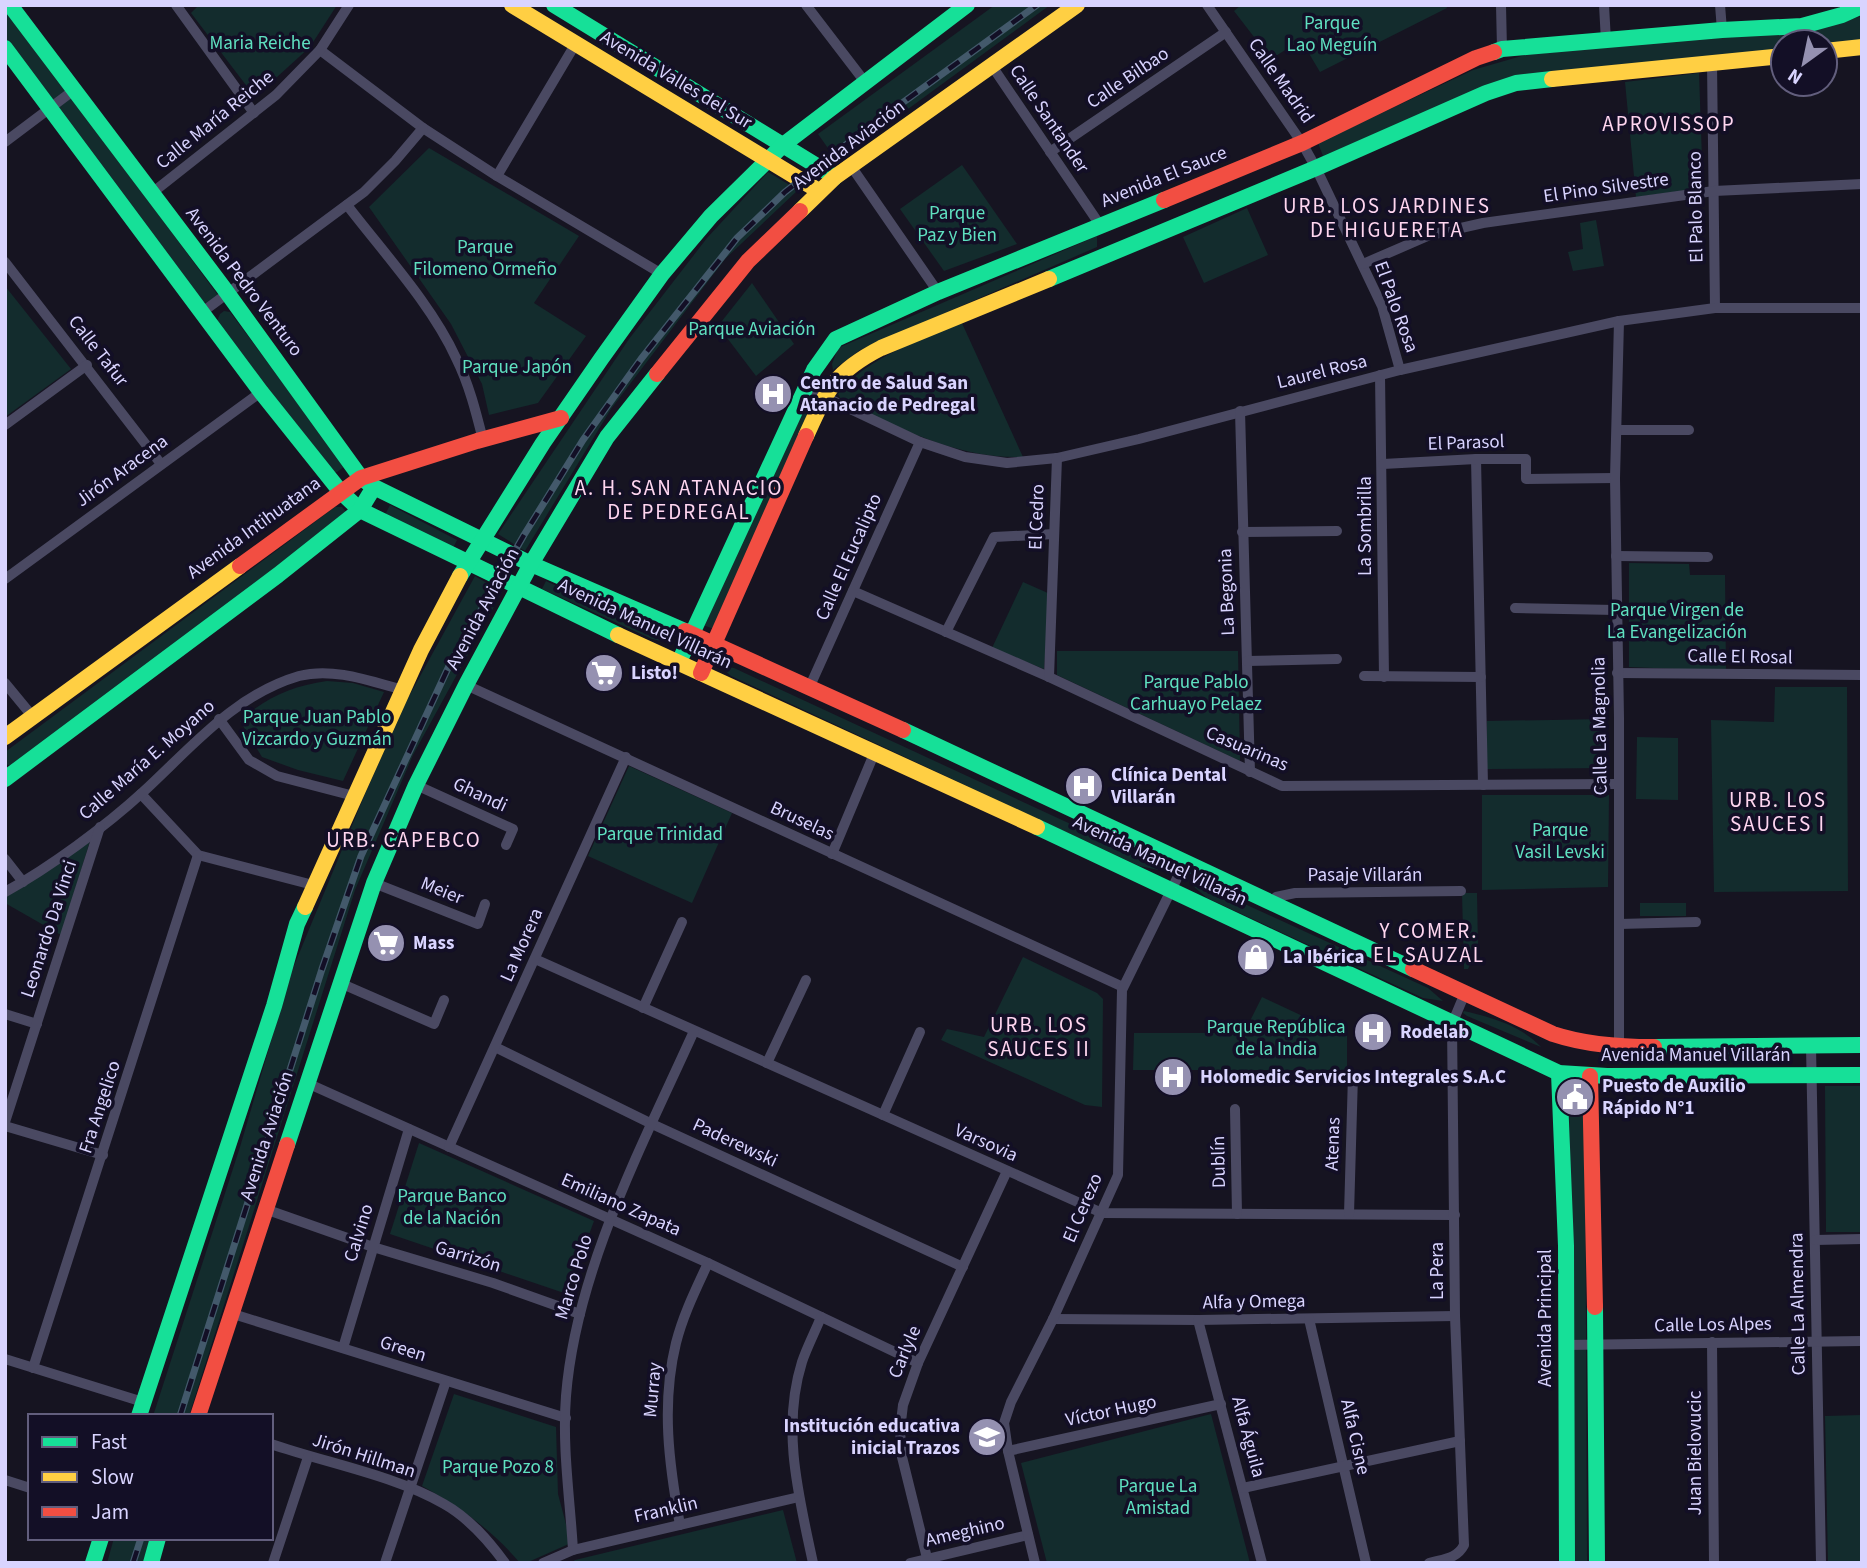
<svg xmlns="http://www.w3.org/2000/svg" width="1867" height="1568" font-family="'Source Sans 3',sans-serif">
  <rect width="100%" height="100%" fill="#161421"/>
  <g fill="#132c2d">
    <polygon points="6,5 66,90 60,99 50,100 5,44"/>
    <polygon points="199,5 337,5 310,47 255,97 191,13"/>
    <polygon points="995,5 1050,5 837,161 818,134"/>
    <polygon points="1241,5 1446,5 1447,8 1320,72 1301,40 1271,59 1234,11"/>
    <polygon points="1862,16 1862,42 1825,45 1825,42 1783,42 1783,49 1529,74 1486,86 1323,156 1318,143 1473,70 1525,55 1827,26"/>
    <polygon points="1699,73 1703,188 1636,197 1625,82"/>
    <polygon points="70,98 75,101 217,294 217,297 207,303 203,302 59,108 61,102"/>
    <polygon points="429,148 579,236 534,303 586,336 538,403 489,415 482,384 451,324 369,207"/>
    <polygon points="962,165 1017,244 944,271 900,209"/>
    <polygon points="768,172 798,190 725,259 611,409 525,551 498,534 629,339 707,238"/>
    <polygon points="1247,208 1268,255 1204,283 1183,237"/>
    <polygon points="1596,220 1604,266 1573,271 1568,252 1583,249 1580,223"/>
    <polygon points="1097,236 1097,247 860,350 833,370 832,364 838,348"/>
    <polygon points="752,283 794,344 756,376 718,326"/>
    <polygon points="5,286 71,369 5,417"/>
    <polygon points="224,311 230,312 345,466 337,472 331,473 217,321 220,314"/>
    <path d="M961,321L1023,457C957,459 900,428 842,401L838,394C867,357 920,341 961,321Z"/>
    <polygon points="803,412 809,415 714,629 703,625"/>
    <polygon points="390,505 457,540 452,550 385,515"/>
    <polygon points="335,507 342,507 347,513 12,766 5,764 5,752"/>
    <polygon points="1629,563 1689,564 1690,575 1725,575 1726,671 1629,667"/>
    <polygon points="475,576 502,592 413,755 355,890 189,1416 153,1416 240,1147 291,973 365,794 407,700"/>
    <polygon points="546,581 655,632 669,643 652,639 542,589"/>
    <polygon points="1023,582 1050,594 1044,669 992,648"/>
    <polygon points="1057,651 1238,651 1240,761 1057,675"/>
    <polygon points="720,666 734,668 1142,857 1159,870 1139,866 731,676"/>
    <path d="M327,681L353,683L384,692L343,781L298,770L262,757L240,721C266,697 292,686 327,681Z"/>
    <polygon points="1775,687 1847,687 1848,891 1714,892 1711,720 1774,722"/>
    <polygon points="1607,719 1606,768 1487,769 1487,721"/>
    <polygon points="1637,737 1678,738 1678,800 1636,799"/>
    <polygon points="629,766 732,813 692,903 588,856"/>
    <polygon points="1482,795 1609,795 1608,887 1482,890"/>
    <polygon points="90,841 61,935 5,903 5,896"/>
    <polygon points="1193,886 1212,889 1428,988 1443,1001 1423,998 1207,898"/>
    <polygon points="1462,893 1477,893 1478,947 1468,969 1464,969"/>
    <rect x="1640" y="903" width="46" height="13"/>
    <polygon points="1023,957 1097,993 1103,999 1102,1107 1085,1105 941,1040 947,1029 984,1037"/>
    <polygon points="1262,997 1309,1019 1321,1033 1347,1033 1347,1070 1133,1070 1134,1033 1244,1033"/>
    <path d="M1464,1011C1491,1017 1522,1026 1541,1047L1467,1016L1463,1013Z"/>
    <polygon points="1777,1055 1780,1057 1779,1059 1634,1064 1614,1063 1614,1059 1634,1057"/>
    <polygon points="1825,1086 1862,1086 1862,1232 1826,1232"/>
    <polygon points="1575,1090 1583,1092 1585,1100 1587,1563 1575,1563 1569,1094"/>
    <polygon points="419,1143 594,1221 567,1294 390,1234"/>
    <path d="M454,1394L556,1427L558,1494L571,1543L526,1563H520C492,1530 460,1507 422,1486Z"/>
    <polygon points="1211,1414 1250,1563 1047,1563 1021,1463"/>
    <polygon points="1862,1415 1862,1563 1828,1563 1825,1416"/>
    <polygon points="783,1510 797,1563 571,1563 575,1560"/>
    <polygon points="114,1538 150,1538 143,1563 107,1563"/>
  </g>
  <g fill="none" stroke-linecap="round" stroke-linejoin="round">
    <g stroke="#4a4962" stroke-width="10">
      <polyline points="176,5 254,113"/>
      <polyline points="806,5 865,82"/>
      <polyline points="1207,5 1302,143 1316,168 1382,306 1400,370"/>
      <polyline points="1501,5 1502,49"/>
      <polyline points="1604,5 1606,41"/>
      <polyline points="1720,5 1722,30"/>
      <polyline points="320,50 423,128 497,176 662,274"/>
      <polyline points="1712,63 1715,308"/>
      <polyline points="992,66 1100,225"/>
      <polyline points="5,142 74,90"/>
      <polyline points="1050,152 1226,32"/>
      <polyline points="851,166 938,292"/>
      <polyline points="497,176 576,43"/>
      <polyline points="152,193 276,95 320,50 349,5"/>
      <path d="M347,205C383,252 432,305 456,358C469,384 476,412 483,440"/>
      <polyline points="5,262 161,464"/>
      <polyline points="1363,264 1430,235 1483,223 1714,191 1862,184"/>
      <polyline points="201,313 364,192 395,161 423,128"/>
      <polyline points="1380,375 1384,677"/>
      <polyline points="806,388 920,442 965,457 1007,463 1057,458 1139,439 1400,370 1619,321 1715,308 1862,308"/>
      <polyline points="1240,411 1250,772"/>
      <polyline points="5,425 87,365"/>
      <polyline points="1617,430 1689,430"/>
      <polyline points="1476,459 1483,785"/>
      <polyline points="1383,464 1476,459 1526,459 1526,479 1615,478"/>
      <polyline points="1242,532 1337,531"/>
      <polyline points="1616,556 1708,557"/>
      <polyline points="5,579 261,392"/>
      <polyline points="853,591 1049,677 1282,786 1619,784"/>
      <polyline points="1515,608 1616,610"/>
      <polyline points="946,632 994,537 1054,534"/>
      <polyline points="1247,661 1337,659"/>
      <polyline points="1617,673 1862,675"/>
      <polyline points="1364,676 1481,677"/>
      <polyline points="1049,677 1057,458"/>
      <polyline points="5,683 33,717"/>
      <polyline points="466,685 1123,987"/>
      <polyline points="810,686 920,442"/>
      <polyline points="219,719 249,760 277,776 354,796"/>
      <polyline points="416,785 513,829 506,845"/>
      <polyline points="141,794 198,855 313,885"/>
      <polyline points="832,854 874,754"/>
      <polyline points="5,859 23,882"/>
      <polyline points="374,883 478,924 485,904"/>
      <path d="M5,892C49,868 106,826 143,792C191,748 234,695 299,676C333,667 370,681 403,690"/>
      <polyline points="1272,902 1276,897 1295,893 1461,891"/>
      <polyline points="1619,924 1696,922"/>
      <polyline points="535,959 1102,1213 1455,1215"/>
      <polyline points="340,983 434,1024 444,1000"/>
      <polyline points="643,1008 682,922"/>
      <polyline points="5,1014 37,1024"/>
      <polyline points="1811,1046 1821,1563"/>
      <polyline points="495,1047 652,1124 963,1267"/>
      <polyline points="1619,1047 1619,718 1615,478 1619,321"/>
      <polyline points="767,1063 806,980"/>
      <polyline points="307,1083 708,1263 918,1363"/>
      <polyline points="1235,1109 1237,1214"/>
      <polyline points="883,1115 920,1032"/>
      <polyline points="5,1122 100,827"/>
      <polyline points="5,1126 103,1155"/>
      <polyline points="449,1147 626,757"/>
      <polyline points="265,1209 373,1247 493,1283 580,1314"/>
      <polyline points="1349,1214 1353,1075"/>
      <polyline points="1815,1240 1862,1239"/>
      <polyline points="230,1313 566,1418"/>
      <polyline points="1053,1319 1198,1320 1455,1316"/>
      <polyline points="1309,1319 1366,1563"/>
      <polyline points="1198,1320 1262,1563"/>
      <polyline points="1712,1342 1714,1563"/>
      <polyline points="1566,1345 1862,1341"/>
      <polyline points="343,1348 409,1129"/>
      <polyline points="5,1359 143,1402"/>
      <polyline points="33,1368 198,855"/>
      <path d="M271,1444C326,1463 394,1475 444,1504C469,1518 488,1540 505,1563"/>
      <polyline points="1008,1451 1221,1404"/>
      <polyline points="5,1480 30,1488"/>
      <polyline points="1243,1488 1460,1441"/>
      <path d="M680,1525C669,1464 661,1404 676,1343C683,1315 696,1289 708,1263"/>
      <path d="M573,1550C570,1499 562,1447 566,1396C576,1270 643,1144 694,1031"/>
      <polyline points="927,1558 902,1457 900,1430 903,1405 918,1363 1007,1171"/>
      <polyline points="273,1563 308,1457"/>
      <polyline points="385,1563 446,1381"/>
      <polyline points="543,1563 573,1550 799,1497"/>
      <path d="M813,1563C799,1497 781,1429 802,1362C807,1347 815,1332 821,1317"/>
      <polyline points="910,1563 1028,1535"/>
      <polyline points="1035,1563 1008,1451 1004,1423 1011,1402 1053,1319 1118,1175 1122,990 1185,862"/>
      <path d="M1429,1563C1443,1559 1457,1559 1464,1545L1455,1316L1452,1024L1465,993"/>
    </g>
    <g stroke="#16e098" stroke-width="16">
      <polyline points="10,5 223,287 361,478 374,487 531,564 685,631"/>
      <polyline points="554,5 835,177"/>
      <polyline points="5,48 261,392 340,491 360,510 618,635"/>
      <polyline points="1494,52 1502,49 1722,30 1802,26 1842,15 1862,6"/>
      <polyline points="1049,279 1316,168 1486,93 1516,83 1552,79"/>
      <polyline points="460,576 543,443 601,359 662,274 711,216 783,145 967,5"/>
      <polyline points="679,662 814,370 836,339 938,292 1164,200"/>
      <polyline points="903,730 1413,969"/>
      <polyline points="5,779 278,575 360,510 374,487"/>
      <polyline points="1037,827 1559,1073 1607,1076 1862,1075"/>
      <polyline points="1654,1047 1862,1045"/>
      <polyline points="1559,1073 1566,1246 1567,1563"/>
      <polyline points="287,1145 374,883 416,785 466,685 531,564 607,437 657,374"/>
      <polyline points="1595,1307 1597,1563"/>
      <polyline points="139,1416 274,1006 297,924 305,907"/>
      <polyline points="93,1563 101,1538"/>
      <polyline points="151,1563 158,1538"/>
    </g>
    <g stroke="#ffcf43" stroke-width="16">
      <polyline points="512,5 819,191"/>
      <polyline points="1825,51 1862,47"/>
      <polyline points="1552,79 1783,56"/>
      <polyline points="800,211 835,177 1077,5"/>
      <path d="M806,436C827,390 834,372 881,348L1049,279"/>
      <polyline points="618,635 1037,827"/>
      <polyline points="5,737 240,566"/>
      <polyline points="305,907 421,650 460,576"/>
    </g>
    <g stroke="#f24e42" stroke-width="16">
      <polyline points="1164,200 1302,143 1476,58 1494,52"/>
      <polyline points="657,374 748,261 800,211"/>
      <polyline points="240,566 361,478 477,441 561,418"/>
      <polyline points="685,631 903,730"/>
      <polyline points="701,673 806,436"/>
      <path d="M1413,969L1553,1034C1586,1045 1620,1047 1654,1047"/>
      <polyline points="1590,1076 1595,1307"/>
      <polyline points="198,1416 287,1145"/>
    </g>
    <defs>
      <g id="rail">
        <polyline points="180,1416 322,969 361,856 449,666 524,535 583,440 641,359 737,238 785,192 865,130 1037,5"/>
        <polyline points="133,1563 141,1538"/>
      </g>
    </defs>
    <use href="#rail" stroke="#43596b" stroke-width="7"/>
    <use href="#rail" stroke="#130f26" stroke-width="4.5" stroke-dasharray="13" stroke-linecap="butt"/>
  </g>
  <defs>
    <symbol id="hospital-disc" viewBox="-11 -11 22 22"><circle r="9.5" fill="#9591b1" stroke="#130f26"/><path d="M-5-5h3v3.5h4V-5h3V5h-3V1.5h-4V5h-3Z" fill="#fff"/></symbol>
    <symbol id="supermarket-disc" viewBox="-11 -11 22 22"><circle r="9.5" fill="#9591b1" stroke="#130f26"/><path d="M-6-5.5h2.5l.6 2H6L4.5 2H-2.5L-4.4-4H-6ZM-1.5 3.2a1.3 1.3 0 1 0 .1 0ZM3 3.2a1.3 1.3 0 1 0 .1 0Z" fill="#fff"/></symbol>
    <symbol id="shop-disc" viewBox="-11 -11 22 22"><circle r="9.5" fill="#9591b1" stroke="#130f26"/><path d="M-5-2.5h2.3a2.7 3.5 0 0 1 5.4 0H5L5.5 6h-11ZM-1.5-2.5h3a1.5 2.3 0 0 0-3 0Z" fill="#fff"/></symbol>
    <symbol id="civic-disc" viewBox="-11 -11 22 22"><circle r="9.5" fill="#9591b1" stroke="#130f26"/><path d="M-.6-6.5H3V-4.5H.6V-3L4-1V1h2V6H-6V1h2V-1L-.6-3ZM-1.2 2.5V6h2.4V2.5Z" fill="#fff"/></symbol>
    <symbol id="school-disc" viewBox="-11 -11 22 22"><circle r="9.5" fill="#9591b1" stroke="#130f26"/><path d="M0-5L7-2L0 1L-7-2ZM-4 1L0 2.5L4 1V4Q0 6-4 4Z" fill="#fff"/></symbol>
  </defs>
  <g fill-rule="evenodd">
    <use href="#hospital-disc" x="751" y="372" width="44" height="44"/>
    <use href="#supermarket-disc" x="582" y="651" width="44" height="44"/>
    <use href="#hospital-disc" x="1062" y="764" width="44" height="44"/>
    <use href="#supermarket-disc" x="364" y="921" width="44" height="44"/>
    <use href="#shop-disc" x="1234" y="935" width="44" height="44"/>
    <use href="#hospital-disc" x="1351" y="1010" width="44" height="44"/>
    <use href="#hospital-disc" x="1151" y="1055" width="44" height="44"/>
    <use href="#civic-disc" x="1553" y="1075" width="44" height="44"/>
    <use href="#school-disc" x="965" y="1415" width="44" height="44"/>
  </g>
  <g text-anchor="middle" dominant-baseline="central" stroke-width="7" stroke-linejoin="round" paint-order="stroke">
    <g font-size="19" fill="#5fe0c0" stroke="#130f26">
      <text x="1332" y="23">Parque<tspan x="1332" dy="22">Lao Meguín</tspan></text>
      <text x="260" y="43">Maria Reiche</text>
      <text x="957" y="213">Parque<tspan x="957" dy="22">Paz y Bien</tspan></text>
      <text x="485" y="247">Parque<tspan x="485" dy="22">Filomeno Ormeño</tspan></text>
      <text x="752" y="329">Parque Aviación</text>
      <text x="517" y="367">Parque Japón</text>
      <text x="1677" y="610">Parque Virgen de<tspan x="1677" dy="22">La Evangelización</tspan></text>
      <text x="1196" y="682">Parque Pablo<tspan x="1196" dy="22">Carhuayo Pelaez</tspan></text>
      <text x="317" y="717">Parque Juan Pablo<tspan x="317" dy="22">Vizcardo y Guzmán</tspan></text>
      <text x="1560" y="830">Parque<tspan x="1560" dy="22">Vasil Levski</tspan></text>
      <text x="660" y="834">Parque Trinidad</text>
      <text x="1276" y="1027">Parque República<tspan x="1276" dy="22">de la India</tspan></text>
      <text x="452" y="1196">Parque Banco<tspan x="452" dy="22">de la Nación</tspan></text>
      <text x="498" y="1467">Parque Pozo 8</text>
      <text x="1158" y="1486">Parque La<tspan x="1158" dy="22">Amistad</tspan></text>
    </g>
    <g font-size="19" fill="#d9d4ff" stroke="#130f26">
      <text transform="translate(1128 78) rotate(-34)">Calle Bilbao</text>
      <text transform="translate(676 80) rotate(31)">Avenida Valles del Sur</text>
      <text transform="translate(1281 81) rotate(55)">Calle Madrid</text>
      <text transform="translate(1049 119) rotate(56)">Calle Santander</text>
      <text transform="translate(215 120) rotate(-39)">Calle María Reiche</text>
      <text transform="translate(849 145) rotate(-37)">Avenida Aviación</text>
      <text transform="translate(1164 177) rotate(-22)">Avenida El Sauce</text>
      <text transform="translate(1606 188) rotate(-8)">El Pino Silvestre</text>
      <text transform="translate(1696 207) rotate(-91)">El Palo Blanco</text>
      <text transform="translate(244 282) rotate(53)">Avenida Pedro Venturo</text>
      <text transform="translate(1396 307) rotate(70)">El Palo Rosa</text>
      <text transform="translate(98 351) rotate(52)">Calle Tafur</text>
      <text transform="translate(1322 372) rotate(-14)">Laurel Rosa</text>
      <text transform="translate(1466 443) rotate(-2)">El Parasol</text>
      <text transform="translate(122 471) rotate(-36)">Jirón Aracena</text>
      <text transform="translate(1037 517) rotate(-88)">El Cedro</text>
      <text transform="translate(1365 526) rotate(-90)">La Sombrilla</text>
      <text transform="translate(254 528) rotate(-36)">Avenida Intihuatana</text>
      <text transform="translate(849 557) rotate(-66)">Calle El Eucalipto</text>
      <text transform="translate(1227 592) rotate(-92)">La Begonia</text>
      <text transform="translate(483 609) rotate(-62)">Avenida Aviación</text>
      <text transform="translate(645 624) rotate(25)">Avenida Manuel Villarán</text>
      <text transform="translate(1740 657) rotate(1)">Calle El Rosal</text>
      <text transform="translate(1600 726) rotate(-91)">Calle La Magnolia</text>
      <text transform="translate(1247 749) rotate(23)">Casuarinas</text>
      <text transform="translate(147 760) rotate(-41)">Calle María E. Moyano</text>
      <text transform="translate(480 795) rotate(25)">Ghandi</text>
      <text transform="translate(802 821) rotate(25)">Bruselas</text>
      <text transform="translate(1160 861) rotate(25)">Avenida Manuel Villarán</text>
      <text x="1365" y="875">Pasaje Villarán</text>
      <text transform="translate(442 891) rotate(22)">Meier</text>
      <text transform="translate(49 929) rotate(-72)">Leonardo Da Vinci</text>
      <text transform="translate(522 945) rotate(-66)">La Morera</text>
      <text x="1696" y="1055">Avenida Manuel Villarán</text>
      <text transform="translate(100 1107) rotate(-72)">Fra Angelico</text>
      <text transform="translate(267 1136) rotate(-72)">Avenida Aviación</text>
      <text transform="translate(735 1143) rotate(25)">Paderewski</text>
      <text transform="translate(986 1143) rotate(24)">Varsovia</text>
      <text transform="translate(1333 1144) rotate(-88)">Atenas</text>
      <text transform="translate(1219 1162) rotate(-91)">Dublín</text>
      <text transform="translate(621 1205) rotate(24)">Emiliano Zapata</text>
      <text transform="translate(1083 1208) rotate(-67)">El Cerezo</text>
      <text transform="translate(359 1233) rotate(-73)">Calvino</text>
      <text transform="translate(468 1257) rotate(17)">Garrizón</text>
      <text transform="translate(1437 1271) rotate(-90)">La Pera</text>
      <text transform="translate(574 1277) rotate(-73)">Marco Polo</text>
      <text transform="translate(1254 1302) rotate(-1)">Alfa y Omega</text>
      <text transform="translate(1798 1304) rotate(-91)">Calle La Almendra</text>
      <text transform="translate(1545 1318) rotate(-90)">Avenida Principal</text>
      <text transform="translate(1713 1325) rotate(-1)">Calle Los Alpes</text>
      <text transform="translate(403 1349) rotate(18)">Green</text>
      <text transform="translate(905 1352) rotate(-67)">Carlyle</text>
      <text transform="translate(653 1390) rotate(-85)">Murray</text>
      <text transform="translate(1111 1411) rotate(-12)">Víctor Hugo</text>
      <text transform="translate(1248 1437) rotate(75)">Alfa Águila</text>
      <text transform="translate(1355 1437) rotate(77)">Alfa Cisne</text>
      <text transform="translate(1695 1453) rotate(-90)">Juan Bielovucic</text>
      <text transform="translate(364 1456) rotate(18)">Jirón Hillman</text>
      <text transform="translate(666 1510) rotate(-13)">Franklin</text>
      <text transform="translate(965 1532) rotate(-13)">Ameghino</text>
    </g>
    <g font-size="19" font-weight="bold" fill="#d9d4ff" stroke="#130f26" text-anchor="start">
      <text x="800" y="383">Centro de Salud San<tspan x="800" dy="22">Atanacio de Pedregal</tspan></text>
      <text x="631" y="673">Listo!</text>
      <text x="1111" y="775">Clínica Dental<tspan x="1111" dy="22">Villarán</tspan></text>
      <text x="413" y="943">Mass</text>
      <text x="1283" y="957">La Ibérica</text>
      <text x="1400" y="1032">Rodelab</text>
      <text x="1200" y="1077">Holomedic Servicios Integrales S.A.C</text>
      <text x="1602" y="1086">Puesto de Auxilio<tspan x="1602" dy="22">Rápido N°1</tspan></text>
      <text x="960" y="1426" text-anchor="end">Institución educativa<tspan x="960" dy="22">inicial Trazos</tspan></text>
    </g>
    <g font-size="21" letter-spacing="2" fill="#ffd6f0" stroke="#130f26">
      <text x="1669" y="124">APROVISSOP</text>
      <text x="1387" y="206">URB. LOS JARDINES<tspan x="1387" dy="24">DE HIGUERETA</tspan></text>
      <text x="679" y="488">A. H. SAN ATANACIO<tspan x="679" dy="24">DE PEDREGAL</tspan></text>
      <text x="1778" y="800">URB. LOS<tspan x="1778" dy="24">SAUCES I</tspan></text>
      <text x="404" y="840">URB. CAPEBCO</text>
      <text x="1429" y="931">Y COMER.<tspan x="1429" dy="24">EL SAUZAL</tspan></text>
      <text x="1039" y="1025">URB. LOS<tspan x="1039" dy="24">SAUCES II</tspan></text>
    </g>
  </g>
  <rect width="1867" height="1568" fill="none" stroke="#d9d4ff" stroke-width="14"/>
  <rect x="28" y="1414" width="245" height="126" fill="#130f26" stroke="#625e7d" stroke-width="2"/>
  <rect x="42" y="1437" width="35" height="10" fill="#16e098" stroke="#625e7d" stroke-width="2"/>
  <text x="91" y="1449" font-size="21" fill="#d9d4ff">Fast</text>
  <rect x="42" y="1472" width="35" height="10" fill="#ffcf43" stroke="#625e7d" stroke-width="2"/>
  <text x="91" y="1484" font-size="21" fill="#d9d4ff">Slow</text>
  <rect x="42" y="1507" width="35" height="10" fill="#f24e42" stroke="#625e7d" stroke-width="2"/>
  <text x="91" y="1519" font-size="21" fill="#d9d4ff">Jam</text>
  <g transform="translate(1804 63) rotate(213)"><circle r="33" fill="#130f26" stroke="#625e7d" stroke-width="2"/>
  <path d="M0-5L12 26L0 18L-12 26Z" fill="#9591b1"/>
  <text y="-10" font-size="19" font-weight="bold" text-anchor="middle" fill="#d9d4ff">N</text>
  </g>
</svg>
